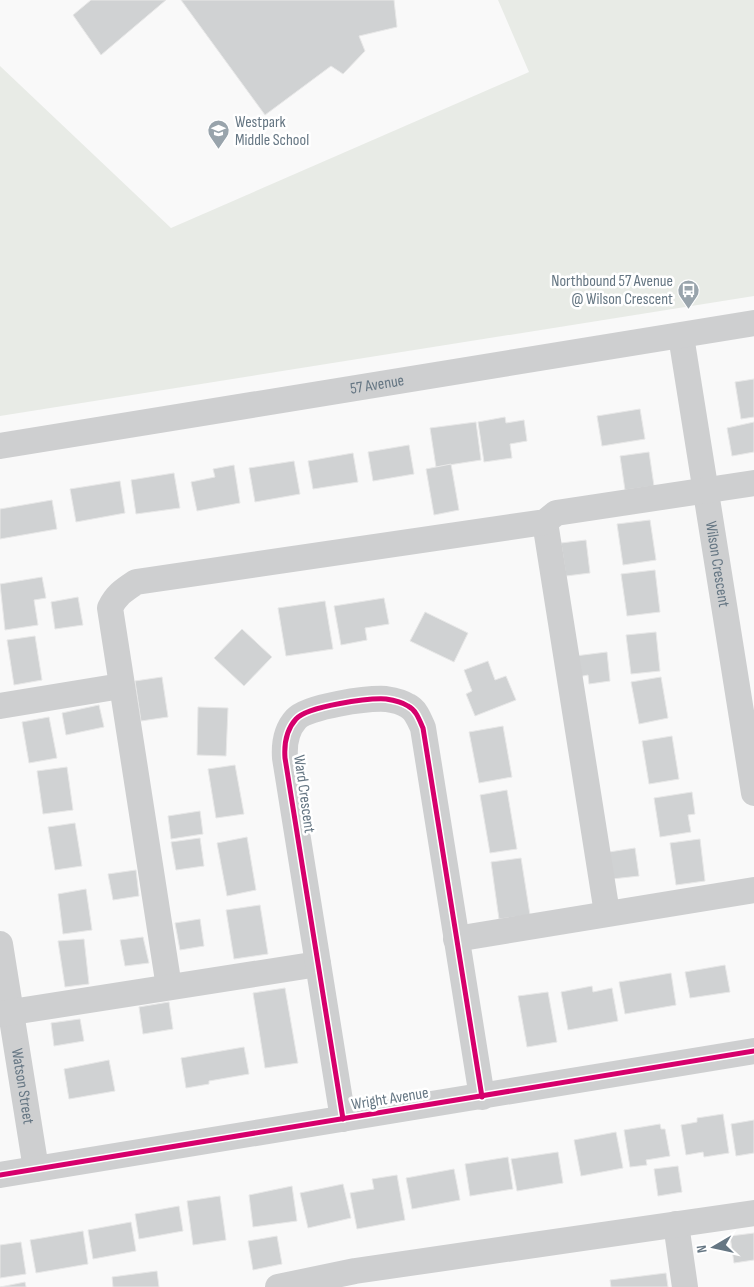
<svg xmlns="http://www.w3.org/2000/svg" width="754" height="1287" font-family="'Sofia Sans Condensed',sans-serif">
  <rect width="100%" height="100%" fill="#f9f9f9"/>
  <polygon fill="#e8ebe6" points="498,0 754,0 754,296 0,416 0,66 171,228 529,72"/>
  <g fill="#d0d2d3" stroke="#e8e8e8">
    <polygon points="91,0 166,0 101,55 73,15"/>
    <polygon points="181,0 394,0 397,27 359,36 365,51 343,74 331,66 265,115"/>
    <polygon points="754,379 754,417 741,419 735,382"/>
    <polygon points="640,409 645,439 602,446 597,416"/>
    <polygon points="505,417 506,423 524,420 527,441 510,444 512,458 484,462 478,422"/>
    <polygon points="476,422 481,460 436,467 430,428"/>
    <polygon points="754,422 754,452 732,456 727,428"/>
    <polygon points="409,445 414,474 373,481 368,452"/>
    <polygon points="649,452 654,486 625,490 620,456"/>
    <polygon points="353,453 358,482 313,489 308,461"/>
    <polygon points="294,461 300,494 255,502 249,468"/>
    <polygon points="451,464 459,510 434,515 426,469"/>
    <polygon points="234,465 240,503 197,511 191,482 215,477 213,469"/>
    <polygon points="174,473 180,508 136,514 131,480"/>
    <polygon points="120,481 125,513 76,522 70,489"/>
    <polygon points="52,500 57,529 0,539 0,509"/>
    <polygon points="650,520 656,560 623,565 617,524"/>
    <polygon points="586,540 590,573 566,576 561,543"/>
    <polygon points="655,570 660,612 627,616 621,574"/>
    <polygon points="42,577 46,598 34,600 38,625 5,630 0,584"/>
    <polygon points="78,597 83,625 55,629 51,602"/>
    <polygon points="384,598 389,624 365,628 367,640 341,645 334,606"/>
    <polygon points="325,601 333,649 286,656 278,608"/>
    <polygon points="425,612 468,633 454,662 410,641"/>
    <polygon points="242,629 272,657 244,686 214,658"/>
    <polygon points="656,632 660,671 631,674 626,635"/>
    <polygon points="35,636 42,680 14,685 7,640"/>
    <polygon points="607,652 610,681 589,684 588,675 578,677 575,656"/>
    <polygon points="488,661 495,680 506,676 516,700 475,716 466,694 472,691 464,670"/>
    <polygon points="162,677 168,717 141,721 135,681"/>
    <polygon points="661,677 668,718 639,724 631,682"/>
    <polygon points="99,705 104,727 66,735 62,713"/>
    <polygon points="198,707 228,708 226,756 197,755"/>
    <polygon points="49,717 57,758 29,763 22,722"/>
    <polygon points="503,726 512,777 479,783 469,732"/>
    <polygon points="672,736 679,779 649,784 642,741"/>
    <polygon points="235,765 244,814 216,818 208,769"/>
    <polygon points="67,767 73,810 43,814 37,771"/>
    <polygon points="507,790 517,849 490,853 480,795"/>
    <polygon points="692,792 695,814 688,815 691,832 660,837 654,798"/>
    <polygon points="200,811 203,834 171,839 168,816"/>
    <polygon points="75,823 82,866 55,870 48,827"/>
    <polygon points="247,837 256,890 227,896 217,843"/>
    <polygon points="200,838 204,866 176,870 171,842"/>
    <polygon points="700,839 705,881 676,885 670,843"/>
    <polygon points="635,848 639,876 612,879 609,852"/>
    <polygon points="521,858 530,915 499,919 491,862"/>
    <polygon points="136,870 139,896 113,900 108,874"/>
    <polygon points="86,889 92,930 63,934 58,894"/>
    <polygon points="260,905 268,954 234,959 226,910"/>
    <polygon points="200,919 204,946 180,950 175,923"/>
    <polygon points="143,937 149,963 125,966 120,940"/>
    <polygon points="84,939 89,984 65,987 58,941"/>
    <polygon points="725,965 730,992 690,998 685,972"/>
    <polygon points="671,973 676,1005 625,1014 619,982"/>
    <polygon points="592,986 593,992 612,988 618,1021 568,1030 561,992"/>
    <polygon points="285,988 298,1063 265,1068 253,993"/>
    <polygon points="548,992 557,1042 527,1047 518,996"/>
    <polygon points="169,1002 173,1029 143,1034 139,1007"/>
    <polygon points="80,1019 84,1041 54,1046 51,1023"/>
    <polygon points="244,1047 249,1074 209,1081 209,1084 186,1088 181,1058"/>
    <polygon points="109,1060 115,1091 69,1099 64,1069"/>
    <polygon points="723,1114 729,1153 704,1157 703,1152 686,1155 681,1125 697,1122 697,1118"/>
    <polygon points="754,1120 754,1153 736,1156 731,1124"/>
    <polygon points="660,1124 661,1129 665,1129 670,1156 646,1160 647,1165 630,1167 624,1130"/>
    <polygon points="616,1132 623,1168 581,1176 574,1140"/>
    <polygon points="558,1152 563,1183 517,1191 511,1159"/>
    <polygon points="508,1157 513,1189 470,1196 465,1164"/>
    <polygon points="678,1166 682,1192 658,1196 654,1169"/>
    <polygon points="454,1169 460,1200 412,1209 406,1178"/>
    <polygon points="397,1175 405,1220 357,1229 350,1193 374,1189 372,1179"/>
    <polygon points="343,1184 351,1218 308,1228 300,1193"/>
    <polygon points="292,1186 297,1221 253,1227 249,1195"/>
    <polygon points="220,1196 226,1240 193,1245 187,1201"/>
    <polygon points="179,1206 183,1231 139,1239 135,1214"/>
    <polygon points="131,1222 136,1251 93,1259 88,1230"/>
    <polygon points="83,1231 88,1264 36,1273 30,1240"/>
    <polygon points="754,1233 754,1260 734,1263 730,1236"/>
    <polygon points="277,1236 282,1264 253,1270 248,1241"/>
    <polygon points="21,1242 26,1274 0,1278 0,1245"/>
    <polygon points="157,1271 159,1287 113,1287 112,1277"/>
    <polygon points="666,1273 668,1287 611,1287 610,1280"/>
    <polygon points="25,1282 26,1287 0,1287"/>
  </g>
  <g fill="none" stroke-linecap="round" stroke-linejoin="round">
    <g stroke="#cecfd0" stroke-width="26">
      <path id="s1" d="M681,336L754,793"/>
      <path id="s2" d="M0,446L754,323"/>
      <polyline points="545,522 607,913"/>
      <polyline points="0,706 121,686"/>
      <polyline points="456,939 754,890"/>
      <path id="s3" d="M0,944L36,1169"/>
      <path d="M169,987L110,608C116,595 124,590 136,582L545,522L556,513L754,483"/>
      <polyline points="0,1014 318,964"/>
      <path d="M343,1119L285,758C284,744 286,730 296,719C308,706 368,698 386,699C393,700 402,702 408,706C416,710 419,719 423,728L482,1097"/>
      <polyline points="0,1175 754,1051"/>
      <polyline points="676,1224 685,1287"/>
      <polyline points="278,1287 355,1271 754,1213"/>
    </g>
    <defs>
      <g id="cycleway">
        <path d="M343,1119L285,758C284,744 286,730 296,719C308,706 368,698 386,699C393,700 402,702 408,706C416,710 419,719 423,728L482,1097"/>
        <polyline points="0,1175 754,1051"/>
      </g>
    </defs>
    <use href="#cycleway" stroke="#fff" stroke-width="8"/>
    <use href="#cycleway" stroke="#d6006c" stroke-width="5"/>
  </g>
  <defs>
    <symbol id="school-pin" viewBox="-11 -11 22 30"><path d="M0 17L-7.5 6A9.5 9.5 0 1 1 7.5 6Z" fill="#99a4ac" stroke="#fff"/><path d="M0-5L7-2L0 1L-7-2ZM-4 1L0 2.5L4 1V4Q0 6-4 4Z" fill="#fff"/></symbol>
    <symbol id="bus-pin" viewBox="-11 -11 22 30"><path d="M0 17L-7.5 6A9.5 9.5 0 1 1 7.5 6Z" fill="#99a4ac" stroke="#fff"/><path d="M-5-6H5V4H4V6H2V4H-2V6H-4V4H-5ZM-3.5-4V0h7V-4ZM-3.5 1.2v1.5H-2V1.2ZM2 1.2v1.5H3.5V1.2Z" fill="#fff"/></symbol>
  </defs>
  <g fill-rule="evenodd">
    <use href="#school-pin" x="206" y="118" width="25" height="34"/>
    <use href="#bus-pin" x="676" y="278" width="25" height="34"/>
  </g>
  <g text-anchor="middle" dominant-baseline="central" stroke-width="5" stroke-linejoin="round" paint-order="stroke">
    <g font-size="16" fill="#657683" stroke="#fff" text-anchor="start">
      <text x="235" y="122">Westpark<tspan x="235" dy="18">Middle School</tspan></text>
      <text x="673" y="281" text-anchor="end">Northbound 57 Avenue<tspan x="673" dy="18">@ Wilson Crescent</tspan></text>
    </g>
    <g font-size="16" fill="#657683" stroke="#fff">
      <text stroke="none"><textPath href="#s2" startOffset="382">57 Avenue</textPath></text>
      <text stroke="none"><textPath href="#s1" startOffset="231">Wilson Crescent</textPath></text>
      <text transform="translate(304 794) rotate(82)">Ward Crescent</text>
      <text stroke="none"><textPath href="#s3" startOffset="144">Watson Street</textPath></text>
      <text transform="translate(390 1099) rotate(-9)">Wright Avenue</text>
    </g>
  </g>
  <g transform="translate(714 1247) rotate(261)" stroke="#ffffff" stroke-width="4" paint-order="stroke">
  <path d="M0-4L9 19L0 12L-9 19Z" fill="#657683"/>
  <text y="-8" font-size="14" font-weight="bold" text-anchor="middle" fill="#657683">N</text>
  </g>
</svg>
